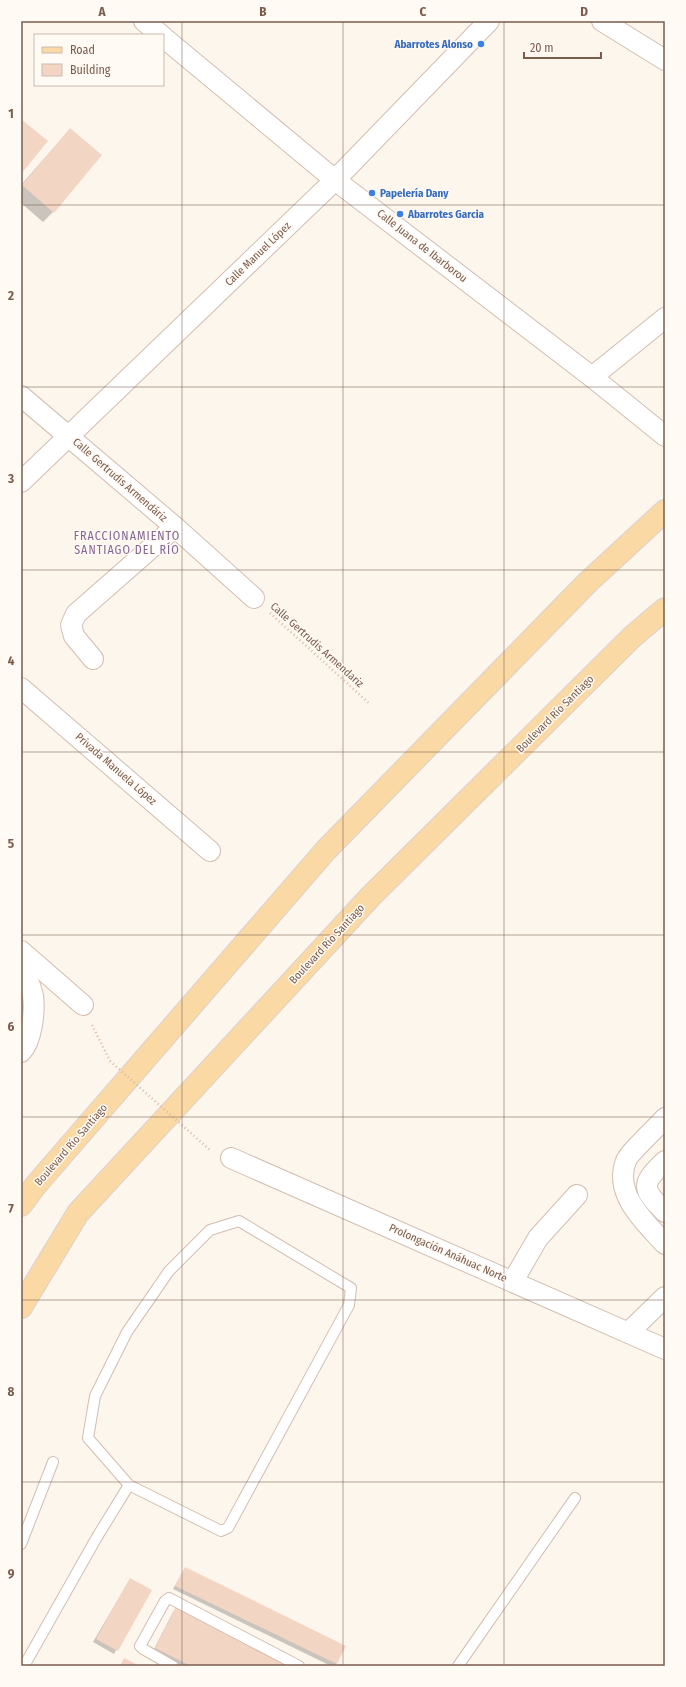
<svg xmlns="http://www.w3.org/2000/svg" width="686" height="1687" font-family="'Fira Sans Condensed',sans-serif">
  <rect width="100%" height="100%" fill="#fdf6ec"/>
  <g fill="#0003">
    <polygon points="70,129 53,212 43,222 21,203 21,185"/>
    <polygon points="185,1568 345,1646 336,1664 331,1666 173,1589"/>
    <polygon points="130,1579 151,1591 114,1654 93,1642"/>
    <polygon points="176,1608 290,1666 182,1666 153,1651 173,1612"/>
  </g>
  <g fill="#f3d5c3">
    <polygon points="21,119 48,141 21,174"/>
    <polygon points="70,128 102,155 54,213 22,185"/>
    <polygon points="185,1567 346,1646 337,1664 175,1586"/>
    <polygon points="130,1578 152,1590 118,1651 96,1639"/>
    <polygon points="176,1607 292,1666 191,1666 155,1648"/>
    <polygon points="124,1658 140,1666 120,1666"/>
  </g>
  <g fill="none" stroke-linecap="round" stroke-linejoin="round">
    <defs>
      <g id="service">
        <polyline points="21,1544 53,1462"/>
        <polyline points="24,1666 97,1537 129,1485 221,1531 228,1528 349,1305 351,1288 239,1221 210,1230 169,1271 127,1332 95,1396 88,1438 129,1485"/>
        <polyline points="173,1666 143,1649 140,1646 165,1601 169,1598 299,1666"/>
        <polyline points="458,1666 575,1498"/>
      </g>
      <g id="minor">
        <polyline points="144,21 161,35"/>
        <polyline points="602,21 665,60"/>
        <polyline points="163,37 335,180 592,377 665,436"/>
        <polyline points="592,377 665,318"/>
        <polyline points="21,396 175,527 254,598"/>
        <polyline points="21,482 335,180 489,21"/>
        <polyline points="93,659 74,636 71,625 76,614 175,527"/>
        <polyline points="21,688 210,851"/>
        <polyline points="21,951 83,1005"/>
        <path d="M21,964C25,974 31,985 33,996C35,1011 32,1041 21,1052"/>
        <path d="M665,1118C658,1126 628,1154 626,1161C613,1194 645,1222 665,1244"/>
        <polyline points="231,1158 665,1349"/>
        <path d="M665,1161C641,1184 641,1188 665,1212"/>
        <polyline points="513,1281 538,1238 577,1195"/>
        <polyline points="629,1332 665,1297"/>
      </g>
      <g id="primary">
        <polyline points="21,1205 35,1186 326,850 587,583 665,511"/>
        <polyline points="21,1307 78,1213 371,896 632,637 665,609"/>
      </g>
    </defs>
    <use href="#service" stroke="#d1beb0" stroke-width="12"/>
    <use href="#minor" stroke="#d1beb0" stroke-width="22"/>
    <use href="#primary" stroke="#dad1cd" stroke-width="24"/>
    <g stroke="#d9b8a5" stroke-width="2.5" stroke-dasharray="1 3" stroke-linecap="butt">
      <polyline points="270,613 370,704"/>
      <polyline points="92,1025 110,1061"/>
    </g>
    <use href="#service" stroke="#fff" stroke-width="10"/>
    <use href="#minor" stroke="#fff" stroke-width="20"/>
    <use href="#primary" stroke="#fbd9a5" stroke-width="22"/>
    <polyline stroke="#d9b8a5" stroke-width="2.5" stroke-dasharray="1 3" stroke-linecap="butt" points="110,1061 211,1151"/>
  </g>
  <path fill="none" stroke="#7a5c4d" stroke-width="1" stroke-opacity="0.55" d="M182,21V1666M343,21V1666M504,21V1666M21,205H665M21,387H665M21,570H665M21,752H665M21,935H665M21,1117H665M21,1300H665M21,1482H665"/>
  <g fill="#3f7fe0" stroke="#fffaf3" stroke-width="1.5">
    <circle cx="481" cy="44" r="4"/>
    <circle cx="372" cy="193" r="4"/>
    <circle cx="400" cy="214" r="4"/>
  </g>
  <g text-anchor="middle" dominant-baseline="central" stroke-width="3" stroke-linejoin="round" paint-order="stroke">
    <g font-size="11" font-weight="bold" fill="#366cbe" stroke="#fffaf3" text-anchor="start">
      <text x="473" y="44" text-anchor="end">Abarrotes Alonso</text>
      <text x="380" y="193">Papelería Dany</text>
      <text x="408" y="214">Abarrotes Garcia</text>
    </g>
    <g font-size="11" fill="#7a5c4d" stroke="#fffaf3">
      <text transform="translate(422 246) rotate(38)">Calle Juana de Ibarborou</text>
      <text transform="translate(258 254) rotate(-44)">Calle Manuel López</text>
      <text transform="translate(120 480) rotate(41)">Calle Gertrudis Armendáriz</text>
      <text transform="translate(317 645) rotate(42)">Calle Gertrudis Armendariz</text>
      <text transform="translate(555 714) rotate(-45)">Boulevard Río Santiago</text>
      <text transform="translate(116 769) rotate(41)">Privada Manuela López</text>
      <text transform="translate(327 944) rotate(-47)">Boulevard Río Santiago</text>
      <text transform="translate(71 1145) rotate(-49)">Boulevard Río Santiago</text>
      <text transform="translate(448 1253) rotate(24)">Prolongación Anáhuac Norte</text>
    </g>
    <g font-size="12" letter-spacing="1" fill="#846695" stroke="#fffaf3">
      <text x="127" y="536">FRACCIONAMIENTO<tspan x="127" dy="14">SANTIAGO DEL RÍO</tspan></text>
    </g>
  </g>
  <rect width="686" height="1687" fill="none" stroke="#fffaf3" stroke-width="44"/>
  <rect x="34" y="34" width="130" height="52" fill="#fffaf3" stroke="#cabbb1"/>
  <rect x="42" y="47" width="20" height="6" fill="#fbd9a5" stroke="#cabbb1"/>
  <text x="70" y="54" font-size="12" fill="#7a5c4d">Road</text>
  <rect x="42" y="64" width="20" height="12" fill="#f3d5c3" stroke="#cabbb1"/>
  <text x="70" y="74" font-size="12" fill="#7a5c4d">Building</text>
  <path d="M524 52v6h77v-6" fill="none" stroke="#7a5c4d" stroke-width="2"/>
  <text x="530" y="52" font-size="12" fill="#7a5c4d" stroke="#fffaf3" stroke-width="3" paint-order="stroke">20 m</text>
  <rect x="22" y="22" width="642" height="1643" fill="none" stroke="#7a5c4d" stroke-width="1.5"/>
  <g font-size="13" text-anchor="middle" font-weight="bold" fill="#7a5c4d">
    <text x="102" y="16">A</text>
    <text x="263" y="16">B</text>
    <text x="423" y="16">C</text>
    <text x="584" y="16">D</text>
    <text x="11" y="118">1</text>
    <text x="11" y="300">2</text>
    <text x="11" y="483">3</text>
    <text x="11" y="665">4</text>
    <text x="11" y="848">5</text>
    <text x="11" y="1031">6</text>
    <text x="11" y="1213">7</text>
    <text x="11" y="1396">8</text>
    <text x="11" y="1578">9</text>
  </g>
</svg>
